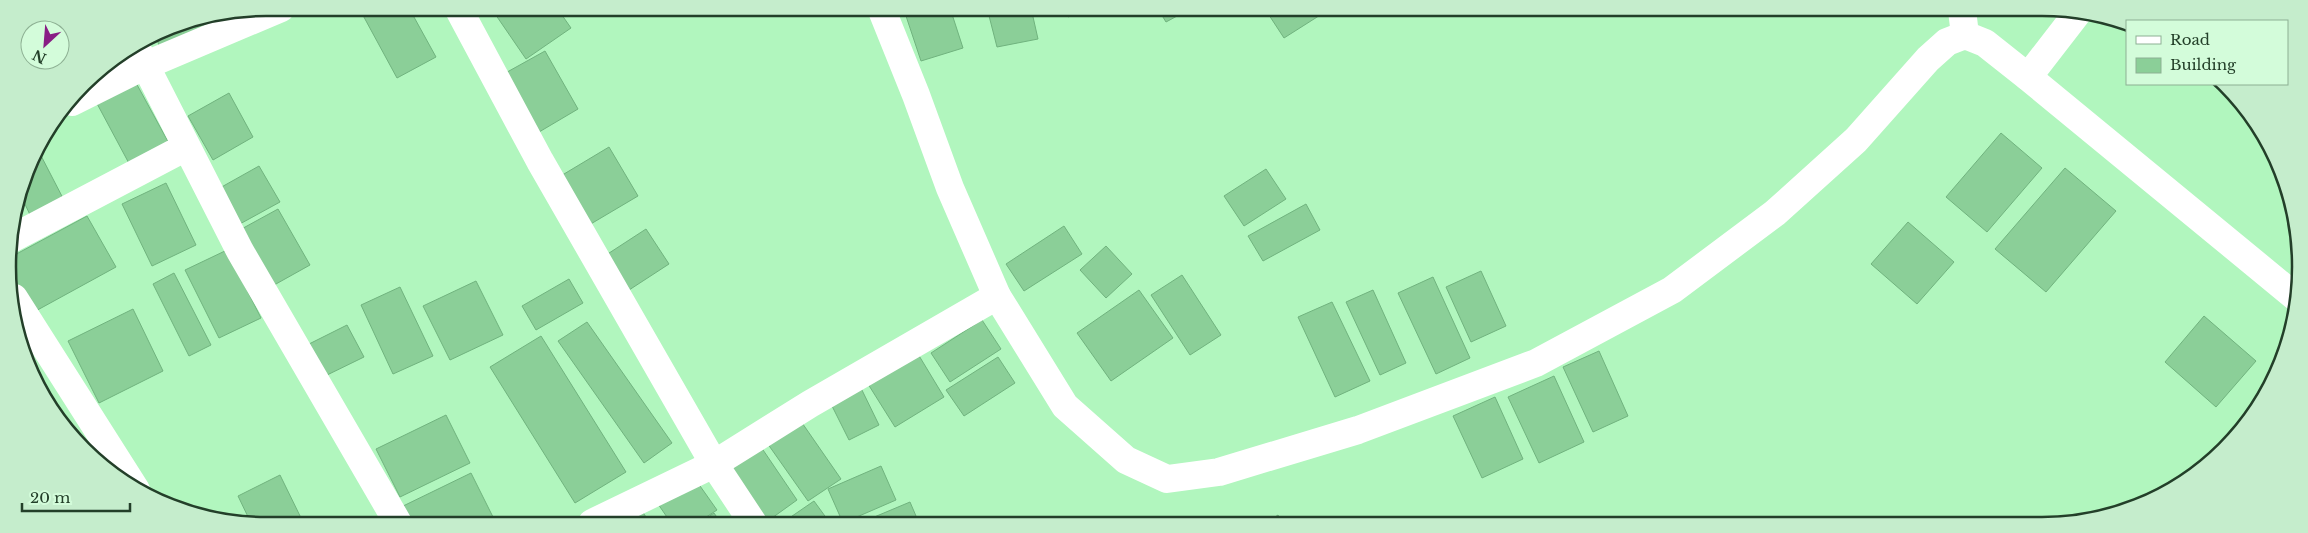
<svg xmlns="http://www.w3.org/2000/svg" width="2308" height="533" font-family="'Libre Baskerville',serif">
  <rect width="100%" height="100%" fill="#b1f6be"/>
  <g fill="#8bcf98" stroke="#70b37e">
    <polygon points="359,8 409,8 436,57 397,78"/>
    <polygon points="491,8 557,8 571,28 526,59"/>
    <polygon points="911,8 950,8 963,48 921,61 904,10"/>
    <polygon points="987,8 1031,8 1038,39 997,47"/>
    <polygon points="1063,8 1083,9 1068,17"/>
    <polygon points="1158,9 1190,9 1166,22"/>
    <polygon points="1265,9 1323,9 1325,12 1284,38"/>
    <polygon points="203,20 206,25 161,50 155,35 168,27"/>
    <polygon points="545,51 578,109 534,135 500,76"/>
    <polygon points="135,81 171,147 132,169 94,98"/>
    <polygon points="229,93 253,137 213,160 188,116"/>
    <polygon points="2001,133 2042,168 1987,232 1946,197"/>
    <polygon points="609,147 638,196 589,225 559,177"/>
    <polygon points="37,148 66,204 33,221 22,198"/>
    <polygon points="259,166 280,202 238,225 218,189"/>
    <polygon points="2065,168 2116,211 2046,292 1995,249"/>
    <polygon points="1266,169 1286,199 1244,226 1224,196"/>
    <polygon points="166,183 196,245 152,266 122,204"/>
    <polygon points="1306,204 1320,230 1263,261 1248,236"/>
    <polygon points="278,209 310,265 267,289 236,232"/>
    <polygon points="87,216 116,267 32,313 12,276 9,258"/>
    <polygon points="1908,222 1954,262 1917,304 1871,264"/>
    <polygon points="1064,226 1082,254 1024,291 1006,264"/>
    <polygon points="646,229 669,264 626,292 603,257"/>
    <polygon points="1106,246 1132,274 1106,298 1080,270"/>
    <polygon points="227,250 261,318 219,338 185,270"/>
    <polygon points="1481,271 1506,326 1471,342 1446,287"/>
    <polygon points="174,273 211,345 189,356 153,284"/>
    <polygon points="1182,275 1221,335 1190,355 1151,295"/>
    <polygon points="1433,277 1470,358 1436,374 1398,293"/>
    <polygon points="569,279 583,303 536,330 522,306"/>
    <polygon points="476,281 503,335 450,360 423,306"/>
    <polygon points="400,287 433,356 393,374 361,305"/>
    <polygon points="1139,290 1173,338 1111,381 1077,333"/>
    <polygon points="1373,290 1406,363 1380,375 1346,302"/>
    <polygon points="1332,302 1370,381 1335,397 1298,317"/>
    <polygon points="133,309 163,371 99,403 68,341"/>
    <polygon points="2204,316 2256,361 2216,407 2165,362"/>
    <polygon points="982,320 1001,349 950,382 931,353"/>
    <polygon points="587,322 672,443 644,463 558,341"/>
    <polygon points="347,325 364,357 325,376 309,344"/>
    <polygon points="541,336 626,472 575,503 490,367"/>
    <polygon points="1599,351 1628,416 1593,432 1563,367"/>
    <polygon points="918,354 944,397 895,427 868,384"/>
    <polygon points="998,357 1015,383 964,416 946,390"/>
    <polygon points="1554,376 1584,442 1539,463 1508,397"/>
    <polygon points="859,384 879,425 849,440 829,400"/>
    <polygon points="1495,397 1523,459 1482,478 1453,416"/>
    <polygon points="446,415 470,463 400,497 376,449"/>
    <polygon points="798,417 841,479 808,501 765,440"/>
    <polygon points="759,444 797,500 765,523 726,466"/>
    <polygon points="881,466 896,500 843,523 828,489"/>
    <polygon points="471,473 496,523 407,523 399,508"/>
    <polygon points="280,475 303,522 251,523 238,496"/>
    <polygon points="693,476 717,510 697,523 671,523 656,501"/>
    <polygon points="814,501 830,523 782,523"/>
    <polygon points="910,502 919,523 860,523"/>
    <polygon points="640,508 650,523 617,523"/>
    <polygon points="714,513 721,523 699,523"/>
    <polygon points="1278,515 1283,523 1266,523"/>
  </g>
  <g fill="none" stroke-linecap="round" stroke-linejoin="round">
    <g stroke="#fff" stroke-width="28">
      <polyline points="458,8 540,161 714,464 753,523"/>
      <polyline points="881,8 916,95 950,188 997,296 1065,406 1126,460 1167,479 1219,472 1358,430 1536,363 1672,290 1775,213 1856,140 1928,59 1947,42 1965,35 1985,43 2028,77 2298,299"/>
      <polyline points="1962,10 1965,35"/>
      <polyline points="136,47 240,251 398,523"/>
      <polyline points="2028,77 2079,11"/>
      <polyline points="72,102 144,66 281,8"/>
      <polyline points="11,239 186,147"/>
      <polyline points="14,298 136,490"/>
      <polyline points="592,523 714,464 810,404 997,296"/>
    </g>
  </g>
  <path d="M0 0H2308V533H0ZM266 16H2042A250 250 0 0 1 2292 266V267A250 250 0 0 1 2042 517H266A250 250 0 0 1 16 267V266A250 250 0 0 1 266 16Z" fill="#c5edcc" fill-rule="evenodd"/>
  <path fill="none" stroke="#233f29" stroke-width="2.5" d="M266 16H2042A250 250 0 0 1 2292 266V267A250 250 0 0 1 2042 517H266A250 250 0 0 1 16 267V266A250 250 0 0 1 266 16Z"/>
  <rect x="2126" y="20" width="162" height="65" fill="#d3fcda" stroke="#8db093"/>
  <rect x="2136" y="36" width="25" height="8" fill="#ffffff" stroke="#8db093"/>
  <text x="2170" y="45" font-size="15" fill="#233f29">Road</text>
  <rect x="2136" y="58" width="25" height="15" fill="#8bcf98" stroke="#8db093"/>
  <text x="2170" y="70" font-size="15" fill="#233f29">Building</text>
  <g transform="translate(45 45) rotate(206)"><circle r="24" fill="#d3fcda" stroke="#8db093"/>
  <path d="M0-4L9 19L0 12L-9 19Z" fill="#881e84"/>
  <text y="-8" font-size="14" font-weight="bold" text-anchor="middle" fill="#233f29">N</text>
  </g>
  <path d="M22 503v8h108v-8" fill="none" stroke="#233f29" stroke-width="2.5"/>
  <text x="30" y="503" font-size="15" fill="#233f29" stroke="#d3fcda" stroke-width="4" paint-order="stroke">20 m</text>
</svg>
